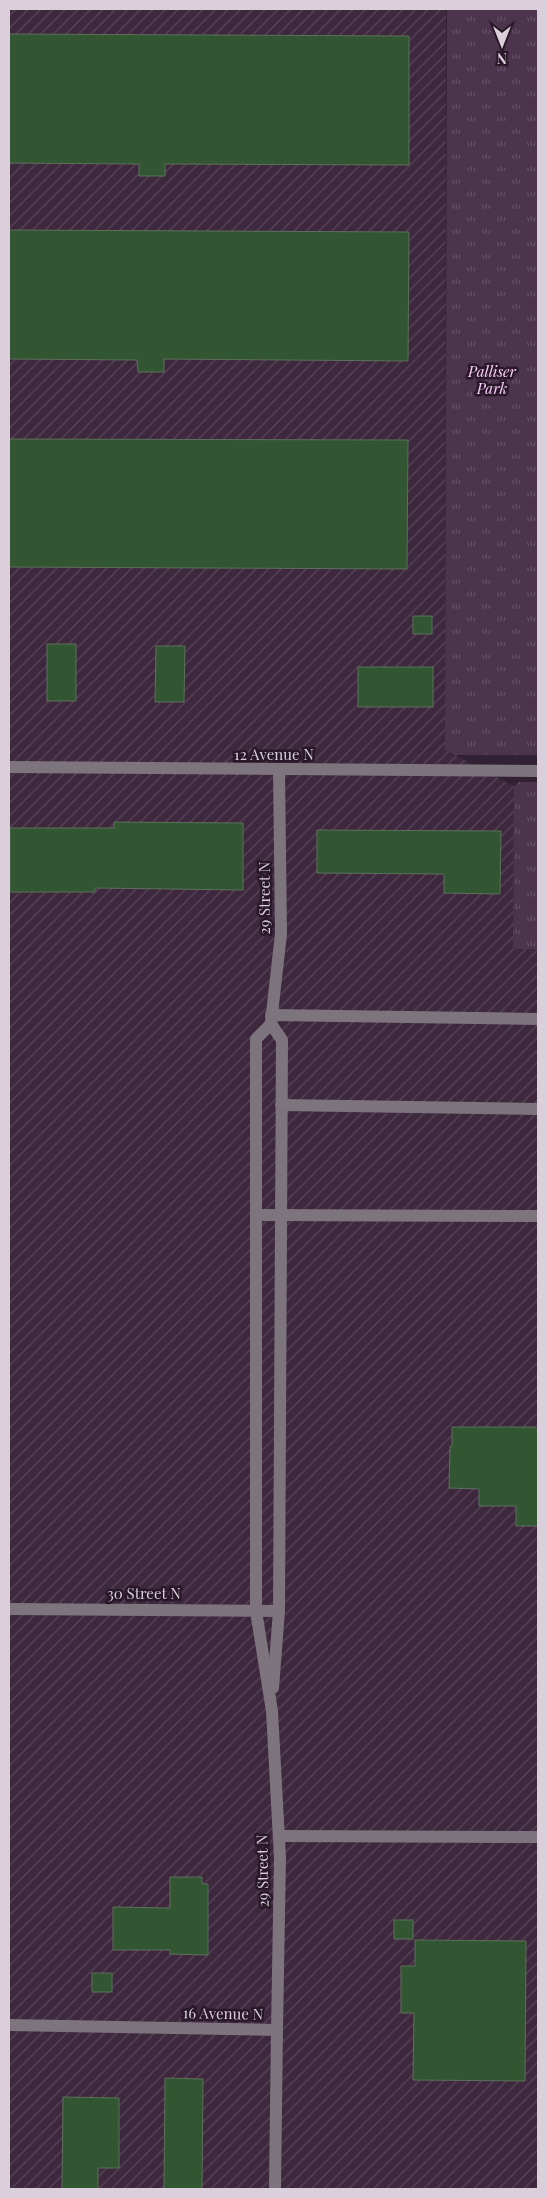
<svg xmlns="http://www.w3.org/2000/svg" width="547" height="2198" font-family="'Playfair Display',serif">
  <defs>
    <pattern id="industrial-furrows" width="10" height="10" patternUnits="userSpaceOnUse" patternTransform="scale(1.25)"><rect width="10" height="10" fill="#3e283e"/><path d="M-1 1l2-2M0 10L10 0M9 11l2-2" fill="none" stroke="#594659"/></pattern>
    <pattern id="grass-tufts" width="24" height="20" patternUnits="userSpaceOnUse" patternTransform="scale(1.25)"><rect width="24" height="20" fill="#4c344c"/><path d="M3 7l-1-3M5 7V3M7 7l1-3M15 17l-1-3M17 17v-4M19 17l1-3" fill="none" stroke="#655065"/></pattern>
  </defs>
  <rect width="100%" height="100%" fill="#322132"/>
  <polygon fill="url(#industrial-furrows)" points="9,9 446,9 445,750 514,786 513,948 538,949 538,2189 9,2189"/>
  <g fill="url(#grass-tufts)">
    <polygon points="447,9 538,9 538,755 455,755 445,750"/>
    <polygon points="519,782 538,782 538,949 513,949 514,786"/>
  </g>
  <g fill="#335632" stroke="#5d705b">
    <polygon points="9,34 409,36 409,165 165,164 165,176 139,176 139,164 9,163"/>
    <polygon points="9,230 409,232 408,361 164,359 164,372 138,372 137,360 9,359"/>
    <polygon points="9,439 408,440 407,569 9,567"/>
    <rect x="413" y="616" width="19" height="18"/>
    <rect x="47" y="644" width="29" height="57"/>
    <polygon points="156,646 185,646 184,702 155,702"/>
    <rect x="358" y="667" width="75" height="40"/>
    <polygon points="114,822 243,823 243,890 95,888 95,892 10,892 10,828 114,828"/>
    <polygon points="317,830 501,831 500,894 444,893 444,874 317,873"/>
    <polygon points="452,1427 534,1427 538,1430 538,1526 516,1526 516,1506 479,1506 479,1489 449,1488 450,1446 452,1446"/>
    <polygon points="170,1877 202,1877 202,1884 208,1884 208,1955 170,1954 170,1950 113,1950 113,1907 170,1908"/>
    <rect x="394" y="1920" width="19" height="19"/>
    <polygon points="415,1940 526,1941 525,2081 413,2080 414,2013 401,2013 401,1966 415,1966"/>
    <rect x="92" y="1973" width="20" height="19"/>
    <polygon points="165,2078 203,2079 202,2189 164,2189"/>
    <polygon points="63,2097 119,2098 119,2168 98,2168 98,2189 62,2189"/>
  </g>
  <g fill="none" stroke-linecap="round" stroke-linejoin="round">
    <g stroke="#7d747d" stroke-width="12">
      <polyline points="9,767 538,771"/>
      <polyline points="271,1015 538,1019"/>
      <polyline points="271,1022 281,934 279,770"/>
      <polyline points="271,1024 256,1039 256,1611 272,1711 280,1858 277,2030"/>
      <polyline points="271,1024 282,1040 279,1611 273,1688"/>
      <polyline points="281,1105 538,1109"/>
      <polyline points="256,1215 538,1216"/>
      <polyline points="9,1609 279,1611"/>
      <polyline points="279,1836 538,1837"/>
      <polyline points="9,2025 277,2030 275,2189"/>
    </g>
  </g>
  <g text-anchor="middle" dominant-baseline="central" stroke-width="5" stroke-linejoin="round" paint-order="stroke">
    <g font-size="15" font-style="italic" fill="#ffcffe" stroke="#281828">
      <text x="492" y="371">Palliser<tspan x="492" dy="17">Park</tspan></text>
    </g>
    <g font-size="15" fill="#dbcfdb" stroke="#281828">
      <text x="274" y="754">12 Avenue N</text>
      <text transform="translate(264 898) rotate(-90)">29 Street N</text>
      <text x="144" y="1593">30 Street N</text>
      <text transform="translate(262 1871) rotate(-91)">29 Street N</text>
      <text transform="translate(223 2013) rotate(1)">16 Avenue N</text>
    </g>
  </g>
  <rect width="547" height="2198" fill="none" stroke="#dbcfdb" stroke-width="20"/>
  <g transform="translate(502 45) rotate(180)" stroke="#281828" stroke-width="4" paint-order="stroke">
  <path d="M0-4L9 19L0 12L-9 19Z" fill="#dbcfdb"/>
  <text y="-8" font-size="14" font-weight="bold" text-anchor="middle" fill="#dbcfdb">N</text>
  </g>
</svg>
